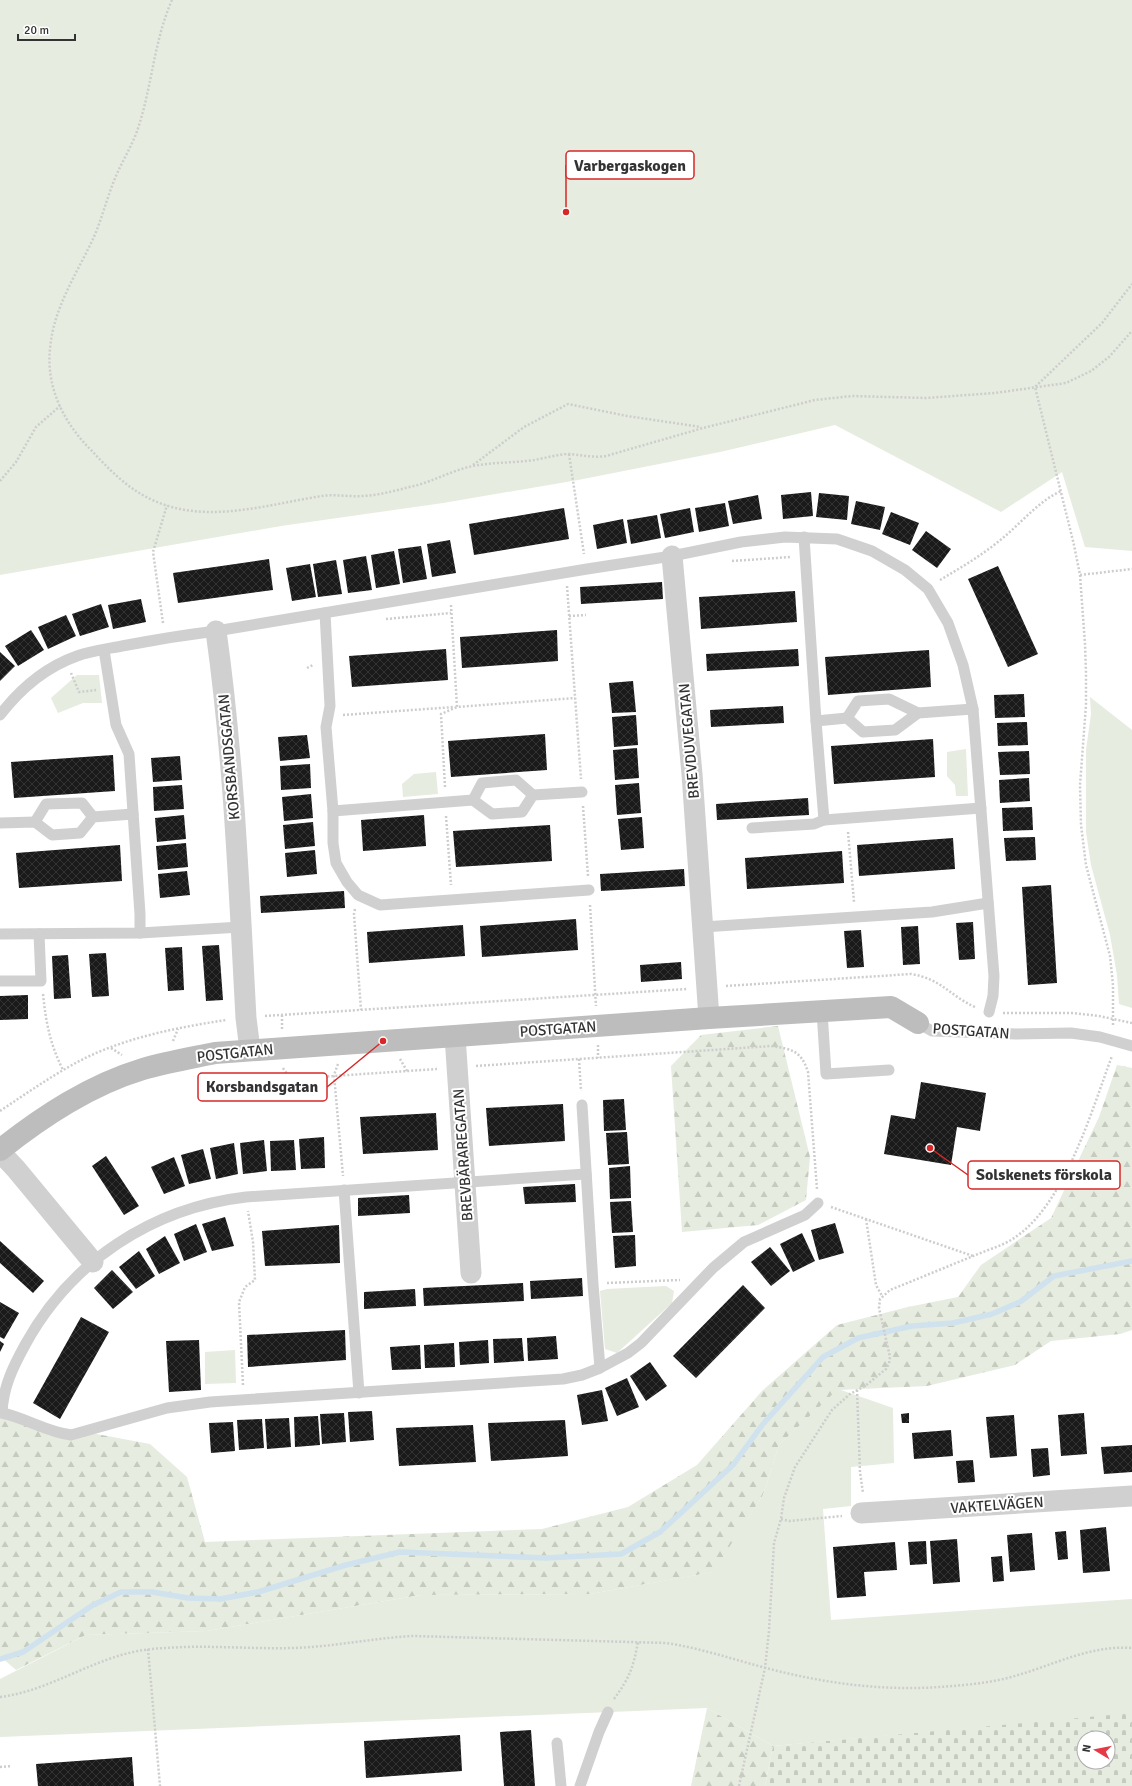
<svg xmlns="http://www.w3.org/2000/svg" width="1132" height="1786" font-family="Signika,sans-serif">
  <defs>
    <pattern id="forest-firs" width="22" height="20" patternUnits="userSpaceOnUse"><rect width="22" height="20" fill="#e6ecdf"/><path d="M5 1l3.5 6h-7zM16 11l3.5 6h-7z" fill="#c6cbc0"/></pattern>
    <pattern id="cemetery-stones" width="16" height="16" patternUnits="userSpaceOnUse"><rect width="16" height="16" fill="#e6ecdf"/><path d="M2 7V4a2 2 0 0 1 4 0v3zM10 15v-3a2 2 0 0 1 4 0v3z" fill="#c6cbc0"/></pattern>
    <pattern id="building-cross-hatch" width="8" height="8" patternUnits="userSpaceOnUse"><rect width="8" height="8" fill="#1a1a1a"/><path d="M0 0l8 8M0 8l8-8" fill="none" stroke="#333"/></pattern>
  </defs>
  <rect width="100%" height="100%" fill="#fff"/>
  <g fill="url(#forest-firs)">
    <polygon points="778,1026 810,1157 806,1200 758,1225 682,1232 671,1066 701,1035"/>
    <polygon points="1117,1065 1132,1068 1132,1330 1120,1334 1051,1341 1015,1365 927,1386 838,1390 779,1445 763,1495 714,1572 590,1594 421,1595 207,1631 86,1635 16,1670 0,1656 0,1416 150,1444 187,1477 205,1542 542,1529 628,1507 697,1465 762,1391 837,1325 908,1307 958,1297 981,1265 1051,1218 1099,1117"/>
    <polygon points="707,1708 773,1746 765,1786 691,1786"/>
  </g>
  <path fill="url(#cemetery-stones)" fill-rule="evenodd" d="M1132,1712V1786H765L773,1746ZM1084,1738H1108V1762H1084Z"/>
  <g fill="#e6ecdf">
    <polygon points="0,0 1132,0 1132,551 1085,547 1062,472 1001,512 835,425 720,452 578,480 443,503 281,526 0,575"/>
    <polygon points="77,675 99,675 102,703 83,703 58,713 51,698"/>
    <polygon points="1090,697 1132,730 1132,1008 1119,1004 1117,975 1110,935 1091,865 1086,832 1086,750 1091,714"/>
    <polygon points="966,749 968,796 956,796 955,785 947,776 947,752"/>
    <polygon points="436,772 438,794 403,797 402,784 414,774"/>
    <polygon points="666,1286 674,1291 672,1303 617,1353 605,1349 600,1291 607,1289"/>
    <polygon points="235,1350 236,1383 205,1384 205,1352"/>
    <polygon points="838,1389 893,1408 894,1463 851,1467 851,1506 823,1509 831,1620 1132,1599 1132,1713 773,1746 707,1708 0,1737 0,1679 86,1635 207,1631 421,1595 590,1594 713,1572 763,1495 779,1445"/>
  </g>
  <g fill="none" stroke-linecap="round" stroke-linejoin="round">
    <polyline stroke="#cfe2ee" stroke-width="5.5" points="0,1659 23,1652 93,1605 121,1592 152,1592 188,1598 220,1599 258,1592 346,1565 400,1552 546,1558 621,1554 660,1532 733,1465 763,1424 823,1357 858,1338 912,1326 953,1323 992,1314 1020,1302 1054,1276 1132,1261"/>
  </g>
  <g fill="url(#building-cross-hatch)">
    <polygon points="811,492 813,516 783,519 781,495"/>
    <polygon points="819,493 849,496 847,520 816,517"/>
    <polygon points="758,495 762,519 733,524 728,501"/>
    <polygon points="856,501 885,507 880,530 851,524"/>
    <polygon points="725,503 729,526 699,532 695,508"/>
    <polygon points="564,508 569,539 474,555 469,524"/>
    <polygon points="690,508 694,532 665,538 660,514"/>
    <polygon points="891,512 919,523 910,545 882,534"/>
    <polygon points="657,515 661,538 631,544 627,520"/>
    <polygon points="623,519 627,543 597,549 593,525"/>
    <polygon points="926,531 951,549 937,568 912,550"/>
    <polygon points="450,540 456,573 432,577 427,544"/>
    <polygon points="421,546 427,579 403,583 398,549"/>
    <polygon points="394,551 400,584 376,588 371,555"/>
    <polygon points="366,556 372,590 348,593 343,560"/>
    <polygon points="269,559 273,590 178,603 173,573"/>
    <polygon points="336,560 342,594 318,597 313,564"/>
    <polygon points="310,564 316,597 292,601 286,568"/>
    <polygon points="998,566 1038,654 1008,667 968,579"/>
    <polygon points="662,582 663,599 581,604 580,587"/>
    <polygon points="795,591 797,622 701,629 699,597"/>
    <polygon points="141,599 146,622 113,629 108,605"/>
    <polygon points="101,604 109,627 80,636 72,614"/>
    <polygon points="66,615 76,636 48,649 38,627"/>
    <polygon points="31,630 44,650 18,666 5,646"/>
    <polygon points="557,630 558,661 462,668 460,637"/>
    <polygon points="446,649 448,680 352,687 349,656"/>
    <polygon points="798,649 799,666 707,671 706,654"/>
    <polygon points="929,650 931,687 828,695 825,657"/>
    <polygon points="0,652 15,666 0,681"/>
    <polygon points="633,681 636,712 612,713 609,683"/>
    <polygon points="1024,694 1025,717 995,718 994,695"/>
    <polygon points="783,706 784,723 711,727 710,710"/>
    <polygon points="636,715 638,745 614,747 612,717"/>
    <polygon points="1027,722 1028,745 998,746 997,723"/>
    <polygon points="545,734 547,770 451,777 448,741"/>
    <polygon points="307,735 310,758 280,761 278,737"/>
    <polygon points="933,739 935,777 834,784 831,746"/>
    <polygon points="637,748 639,778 615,780 613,750"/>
    <polygon points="1029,751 1030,774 1000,775 998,752"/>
    <polygon points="113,755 115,791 14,798 11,762"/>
    <polygon points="180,756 182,780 153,782 151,758"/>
    <polygon points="310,764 311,788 281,790 280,766"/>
    <polygon points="1029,778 1030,801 1000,803 999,780"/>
    <polygon points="639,783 641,813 617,815 615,785"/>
    <polygon points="182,785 184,809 154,811 153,787"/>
    <polygon points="311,794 313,818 284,821 282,797"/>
    <polygon points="808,798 809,815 717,820 716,804"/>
    <polygon points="1032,807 1033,830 1003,831 1002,808"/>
    <polygon points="184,815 186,839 157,842 155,818"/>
    <polygon points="424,815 426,846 363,851 361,820"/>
    <polygon points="642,817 644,848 621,850 618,819"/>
    <polygon points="313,822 315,846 285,849 283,825"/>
    <polygon points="550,825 552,861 456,867 453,831"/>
    <polygon points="1035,837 1036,860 1006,861 1004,838"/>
    <polygon points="953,838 955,869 859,876 857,845"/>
    <polygon points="186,843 188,867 158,870 156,846"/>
    <polygon points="120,845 122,881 19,888 16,853"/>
    <polygon points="315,850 317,874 287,877 285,853"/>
    <polygon points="842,851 844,883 747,889 745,858"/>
    <polygon points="684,869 685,886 601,891 600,874"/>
    <polygon points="187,871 190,895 160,898 158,874"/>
    <polygon points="1051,885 1057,983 1028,985 1022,887"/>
    <polygon points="344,891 345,908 261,913 260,896"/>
    <polygon points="576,919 578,950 482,957 480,926"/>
    <polygon points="973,922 975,959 959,960 956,923"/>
    <polygon points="463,925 465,956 369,963 367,932"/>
    <polygon points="918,926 920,964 903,965 901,927"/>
    <polygon points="861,930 864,967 847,968 844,931"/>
    <polygon points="219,945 223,1000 206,1001 202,946"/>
    <polygon points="182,947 184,990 168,991 165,948"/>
    <polygon points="106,953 109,996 92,997 89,954"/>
    <polygon points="68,955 71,998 54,999 52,956"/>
    <polygon points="681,962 682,979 641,982 640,965"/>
    <polygon points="28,995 28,1019 0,1020 0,996"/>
    <polygon points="921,1082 986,1093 980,1131 957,1127 951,1165 884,1154 891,1115 915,1119"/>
    <polygon points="624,1099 626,1130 604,1131 603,1100"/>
    <polygon points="563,1104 565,1141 489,1146 486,1108"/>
    <polygon points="436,1113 438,1150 363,1154 360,1117"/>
    <polygon points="627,1132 629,1164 608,1165 606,1133"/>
    <polygon points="324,1137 325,1168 301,1169 299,1139"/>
    <polygon points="264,1140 267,1171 243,1174 240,1143"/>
    <polygon points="294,1140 296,1170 271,1171 270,1141"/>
    <polygon points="234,1143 238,1174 216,1179 210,1148"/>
    <polygon points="203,1149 211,1179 189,1184 181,1155"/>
    <polygon points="106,1156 139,1206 124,1215 92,1166"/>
    <polygon points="174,1157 185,1186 164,1194 151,1167"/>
    <polygon points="630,1166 631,1198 610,1199 609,1168"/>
    <polygon points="575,1184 576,1202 525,1204 523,1187"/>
    <polygon points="409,1195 410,1213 358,1216 358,1198"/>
    <polygon points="631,1201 633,1232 612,1233 610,1202"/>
    <polygon points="225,1217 234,1246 212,1251 202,1224"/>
    <polygon points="835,1223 844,1253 819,1260 811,1230"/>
    <polygon points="196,1224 207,1252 184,1261 174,1234"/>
    <polygon points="339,1225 340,1263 265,1266 262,1231"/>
    <polygon points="802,1233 815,1261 793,1272 780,1244"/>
    <polygon points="635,1235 636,1266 615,1268 613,1236"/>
    <polygon points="165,1236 180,1263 159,1274 146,1249"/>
    <polygon points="0,1241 44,1281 33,1293 0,1263"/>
    <polygon points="770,1247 790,1271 771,1286 751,1262"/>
    <polygon points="139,1251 155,1276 136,1289 119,1267"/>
    <polygon points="112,1270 133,1292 113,1309 94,1288"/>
    <polygon points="582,1278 583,1296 531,1299 530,1281"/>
    <polygon points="523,1283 524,1301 424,1306 423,1288"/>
    <polygon points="743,1285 765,1308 696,1378 673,1356"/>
    <polygon points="415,1289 416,1306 364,1309 364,1292"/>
    <polygon points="0,1302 19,1313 4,1339 0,1337"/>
    <polygon points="81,1317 109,1332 60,1419 33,1403"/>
    <polygon points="345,1330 346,1360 248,1367 247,1335"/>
    <polygon points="556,1336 558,1359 528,1361 527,1338"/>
    <polygon points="522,1338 524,1361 494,1363 493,1339"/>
    <polygon points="199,1340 201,1390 169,1392 166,1341"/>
    <polygon points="488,1340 489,1363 460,1365 459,1342"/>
    <polygon points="0,1341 4,1344 0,1352"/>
    <polygon points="454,1343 455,1367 425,1368 424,1345"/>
    <polygon points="420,1345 421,1369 392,1370 390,1347"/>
    <polygon points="650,1362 667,1386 646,1401 630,1376"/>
    <polygon points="627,1378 639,1407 617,1416 605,1388"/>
    <polygon points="602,1390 608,1421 582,1425 577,1395"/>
    <polygon points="372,1411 374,1440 350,1442 348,1412"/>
    <polygon points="344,1413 346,1442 322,1444 320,1414"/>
    <polygon points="909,1413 909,1423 902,1423 901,1414"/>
    <polygon points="1084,1413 1087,1454 1061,1456 1058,1415"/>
    <polygon points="1014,1415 1017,1456 990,1458 986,1417"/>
    <polygon points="318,1416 320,1445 295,1447 294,1417"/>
    <polygon points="289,1418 291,1447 267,1449 265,1419"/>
    <polygon points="262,1419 264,1448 239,1450 237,1420"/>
    <polygon points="565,1420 568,1456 491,1461 488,1423"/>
    <polygon points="233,1422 235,1451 211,1453 209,1423"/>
    <polygon points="473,1425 476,1462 399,1466 396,1428"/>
    <polygon points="951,1430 953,1456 914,1459 912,1433"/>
    <polygon points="1132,1445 1132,1472 1104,1474 1101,1447"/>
    <polygon points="1048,1448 1050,1475 1033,1477 1031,1449"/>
    <polygon points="973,1460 975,1482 958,1483 956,1461"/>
    <polygon points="1106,1527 1110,1571 1083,1573 1080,1530"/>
    <polygon points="1066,1531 1068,1559 1058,1560 1055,1532"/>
    <polygon points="1032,1533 1035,1570 1010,1572 1007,1535"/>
    <polygon points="957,1539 960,1582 933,1584 930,1541"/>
    <polygon points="926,1541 927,1564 910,1565 908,1542"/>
    <polygon points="895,1542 897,1570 864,1572 866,1596 837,1598 833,1547"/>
    <polygon points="1002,1556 1004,1581 993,1582 991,1557"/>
    <polygon points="531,1730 535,1786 504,1786 500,1732"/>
    <polygon points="460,1735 462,1771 366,1778 364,1741"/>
    <polygon points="132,1757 134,1786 38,1786 36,1764"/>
  </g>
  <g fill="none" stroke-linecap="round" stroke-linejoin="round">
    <g stroke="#cdcdcd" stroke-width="2.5" stroke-dasharray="2 2" stroke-linecap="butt">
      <path d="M172,0C153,43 152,90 136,134C130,149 122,162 116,176C107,197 102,219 93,239C76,275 53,309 50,349C46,388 64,423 91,450C106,466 122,483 141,494C198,528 263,505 322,496C336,494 350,497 363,496C381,495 397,490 414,486C434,481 453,470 473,466C493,462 514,463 534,460C546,458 558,454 570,454C582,455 593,458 606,456L703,428L815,400L852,396L926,398L995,393L1066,383L1091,371L1109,357L1132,331"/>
      <polyline points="569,454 584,554"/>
      <polyline points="473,465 524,427 568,404 627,416 701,427"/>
      <polyline points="0,481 16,462 36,427 60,406"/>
      <polyline points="732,561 791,557"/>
      <polyline points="1080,575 1132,569"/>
      <path d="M940,580C962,567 984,554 1004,537C1022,522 1039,501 1061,491"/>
      <polyline points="567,586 581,779"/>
      <polyline points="451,605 457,707 575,698"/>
      <polyline points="569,616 586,615"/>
      <polyline points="386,619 451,613"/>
      <polyline points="163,623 153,552 167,505"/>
      <polyline points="307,668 313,665"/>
      <polyline points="71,673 79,692 96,690"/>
      <polyline points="343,715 454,707"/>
      <polyline points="445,787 441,714 457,707"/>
      <polyline points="583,806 588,876"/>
      <polyline points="446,816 451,885"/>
      <polyline points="848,832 854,902"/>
      <polyline points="590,905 596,1006"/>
      <polyline points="355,909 354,914 361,1010"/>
      <path d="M726,986L911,974C942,979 950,996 975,1007"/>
      <path d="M43,994C46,1023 50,1044 63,1070"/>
      <polyline points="1003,1013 1073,1013 1099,1016 1132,1023"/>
      <polyline points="282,1015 282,1029"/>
      <polyline points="265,1016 687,989"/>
      <polyline points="1113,1025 1113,985 1110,956 1086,865 1081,825 1080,785 1086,705 1086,673 1085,644 1080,575 1074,545 1035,387 1102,323 1132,284"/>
      <polyline points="173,1041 178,1029"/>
      <polyline points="598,1045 598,1058"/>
      <polyline points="111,1048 122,1055"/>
      <polyline points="400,1059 407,1071"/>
      <polyline points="579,1059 581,1091"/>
      <polyline points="338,1064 334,1075 343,1176"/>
      <path d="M476,1066L771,1046C791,1049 801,1050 808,1072L817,1189"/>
      <path d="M283,1068C288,1077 294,1077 304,1078L437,1069"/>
      <path d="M0,1111C24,1095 47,1079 72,1065C118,1039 174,1028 226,1020"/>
      <polyline points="831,1207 973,1256"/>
      <polyline points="866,1219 876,1285 882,1296"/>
      <polyline points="607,1283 680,1280"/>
      <polyline points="243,1385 239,1302 245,1287 255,1280 253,1242 248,1211"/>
      <polyline points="857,1390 860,1472 863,1493"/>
      <polyline points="781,1519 789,1521 842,1516"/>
      <polyline points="148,1649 160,1786"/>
      <path d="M0,1697C49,1691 90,1660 138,1651C153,1648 168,1648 183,1647C220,1646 256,1649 292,1648C333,1647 373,1638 413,1636L666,1643C700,1648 732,1659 766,1668C823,1683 880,1691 940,1687C966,1685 993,1683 1018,1675C1056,1664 1091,1645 1132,1648"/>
      <path d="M614,1699C630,1677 633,1668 638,1642"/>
      <polyline points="0,1767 12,1766"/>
      <path d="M739,1786L765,1668L769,1631L774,1543L781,1519L784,1498L795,1467L832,1410L850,1394L865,1386L886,1369L889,1364L890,1357L879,1308L880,1299L890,1290C917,1279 944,1268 971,1257C984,1251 999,1247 1011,1240C1064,1208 1091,1112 1112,1056"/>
    </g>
    <g stroke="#d0d0d0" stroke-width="11">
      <polyline points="804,537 816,721 824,820"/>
      <polyline points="325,613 330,706 326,727 333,811 333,843 336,863 347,882 358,895 380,905 589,890"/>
      <polyline points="104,650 116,725 129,754 140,914 140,933"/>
      <path d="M0,715C20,689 46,667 77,656C91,651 107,649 122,646C153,640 184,635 216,631L587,569L672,556L741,542L785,537L837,539L872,551L905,570L928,589L948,623L963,665L973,709L994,976L993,996L989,1012"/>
      <polyline points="847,718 858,701 889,699 918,713"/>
      <polyline points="816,721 847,718 863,732 895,730 918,713 973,709"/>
      <polyline points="473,800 482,783 516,780 533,795"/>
      <polyline points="333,811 473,800 492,814 522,812 533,795 582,792"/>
      <polyline points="35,822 46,804 82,803 93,817"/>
      <polyline points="0,823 35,822 52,835 80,833 93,817 133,814"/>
      <polyline points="752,828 814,824 824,820 981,808"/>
      <polyline points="703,927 932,912 988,903"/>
      <polyline points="0,934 140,933 241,927"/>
      <polyline points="0,981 41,981 39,934"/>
      <polyline points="822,1011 826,1074 889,1070"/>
      <polyline points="918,1023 932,1031 1016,1034 1071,1033 1100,1037 1132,1046"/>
      <polyline points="582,1105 593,1284 600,1368"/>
      <path d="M586,1174L246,1197C152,1208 71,1261 25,1345C13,1367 3,1387 2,1413C26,1418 47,1432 71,1435L167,1408L210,1402L563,1379L582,1375L600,1368L628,1353L641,1343L713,1268L744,1242L805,1215L818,1203"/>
      <polyline points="344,1190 359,1393"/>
      <polyline points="557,1743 561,1786"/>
      <polyline points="580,1786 599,1732 608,1712"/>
    </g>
    <g stroke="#d0d0d0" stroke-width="21">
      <polyline points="672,556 692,774 709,1018"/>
      <path d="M216,631C234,759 239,889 246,1018L250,1050"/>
      <polyline points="455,1036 471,1273"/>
      <polyline points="0,1152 16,1169 93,1262"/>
      <polyline points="861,1513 1132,1496"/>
    </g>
    <path stroke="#bdbdbd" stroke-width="22" d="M0,1150C43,1116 90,1085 143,1069C167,1062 191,1058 215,1053L709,1018L891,1007L918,1023"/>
  </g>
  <g text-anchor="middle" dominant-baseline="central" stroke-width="4" stroke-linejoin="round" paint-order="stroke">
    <g font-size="15" fill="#333" stroke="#fff">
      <text transform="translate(689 741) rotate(-95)">BREVDUVEGATAN</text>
      <text transform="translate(229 757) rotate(-95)">KORSBANDSGATAN</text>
      <text transform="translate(558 1029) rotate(-4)">POSTGATAN</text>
      <text transform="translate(971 1031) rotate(4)">POSTGATAN</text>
      <text transform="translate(235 1053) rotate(-6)">POSTGATAN</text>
      <text transform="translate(463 1155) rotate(-94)">BREVBÄRAREGATAN</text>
      <text transform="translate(997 1505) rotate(-4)">VAKTELVÄGEN</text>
    </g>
  </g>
  <path fill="none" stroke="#d62828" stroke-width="1.5" d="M566 212L566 165M383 1041L327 1087M930 1148L968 1175"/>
  <g fill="#d62828" stroke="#fff" stroke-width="1.5">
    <circle cx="566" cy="212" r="4"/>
    <circle cx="383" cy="1041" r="4"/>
    <circle cx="930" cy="1148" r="4"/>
  </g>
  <g fill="#fff" stroke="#d62828" stroke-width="1.5">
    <rect x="566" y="151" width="128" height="28" rx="4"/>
    <rect x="198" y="1073" width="129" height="28" rx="4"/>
    <rect x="968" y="1161" width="152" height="28" rx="4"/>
  </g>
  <g font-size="16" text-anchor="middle" font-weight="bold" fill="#333">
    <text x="630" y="171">Varbergaskogen</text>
    <text x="262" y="1092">Korsbandsgatan</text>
    <text x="1044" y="1180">Solskenets förskola</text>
  </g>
  <g transform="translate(1096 1750) rotate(280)"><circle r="19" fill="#ffffff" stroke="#adadad"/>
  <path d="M0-3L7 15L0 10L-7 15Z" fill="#e63946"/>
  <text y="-6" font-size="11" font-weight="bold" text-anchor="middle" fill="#333333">N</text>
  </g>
  <path d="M18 34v6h57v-6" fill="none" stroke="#333333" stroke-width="2"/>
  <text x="24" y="34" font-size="12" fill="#333333" stroke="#ffffff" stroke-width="3" paint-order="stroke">20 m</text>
</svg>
